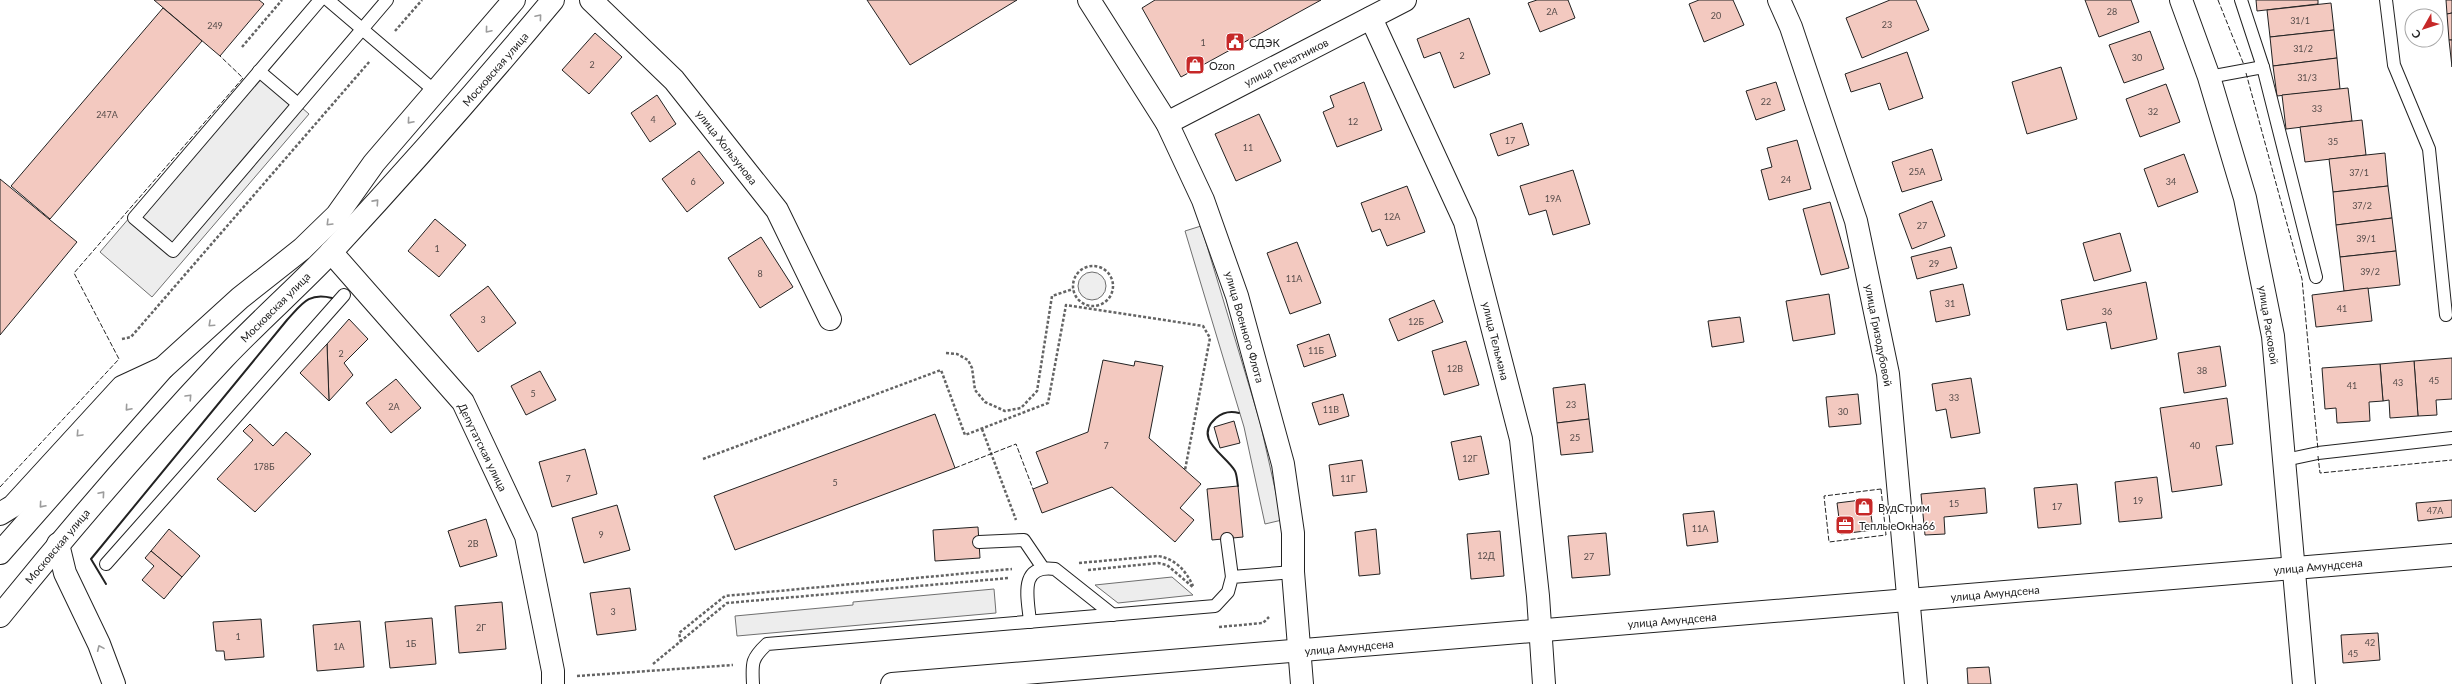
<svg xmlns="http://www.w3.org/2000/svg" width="2452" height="684" font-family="Lato,sans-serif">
  <rect width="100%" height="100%" fill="#fff"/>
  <circle fill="#eee" stroke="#6f6f6f" cx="1092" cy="286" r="14"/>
  <g fill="#ededed" stroke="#6f6f6f">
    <polygon points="257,69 309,114 152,297 100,252"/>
    <polygon points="1201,226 1260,422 1282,520 1265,524 1244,427 1185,231"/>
    <polygon points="1172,577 1193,595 1118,603 1095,585"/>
    <polygon points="994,589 996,613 737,636 735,616 853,605 853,602"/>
  </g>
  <g fill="#f3c9c0" stroke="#222">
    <polygon points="154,0 259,0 264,4 220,56"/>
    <polygon points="867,0 1017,0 910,65"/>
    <polygon points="1155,0 1321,0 1181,77 1142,8"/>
    <polygon points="1537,0 1568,0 1575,18 1540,32 1528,3"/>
    <polygon points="1699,0 1733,0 1744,25 1704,42 1689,4"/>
    <polygon points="1890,0 1916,0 1929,30 1862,58 1846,18"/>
    <polygon points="2085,0 2131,0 2139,22 2099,37"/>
    <polygon points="2256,0 2318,0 2318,4 2257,11"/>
    <polygon points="2446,0 2452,0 2452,13 2447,14"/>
    <polygon points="2331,3 2334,30 2270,37 2267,10"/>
    <polygon points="163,8 202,41 50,219 11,186"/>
    <polygon points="2452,13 2452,40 2449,40 2447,14"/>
    <polygon points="1469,18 1490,74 1454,88 1440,52 1424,58 1417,39"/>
    <polygon points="2334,30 2337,58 2273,66 2270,37"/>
    <polygon points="2150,31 2164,69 2124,83 2109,45"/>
    <polygon points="595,33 622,57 589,94 562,70"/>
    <polygon points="2449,40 2452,40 2452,67"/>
    <polygon points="1907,52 1923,98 1889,110 1880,83 1851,92 1845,74"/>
    <polygon points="2337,58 2340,89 2277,96 2273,66"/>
    <polygon points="2061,67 2077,119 2027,134 2012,82"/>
    <polygon points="1364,82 1382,130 1337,147 1323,112 1334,107 1330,96"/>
    <polygon points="1776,82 1785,110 1756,120 1746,91"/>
    <polygon points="2166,84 2180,122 2140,137 2126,99"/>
    <polygon points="2348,88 2352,121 2286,129 2282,95"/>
    <polygon points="657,95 676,124 650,142 631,113"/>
    <polygon points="1259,114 1281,161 1236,181 1215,134"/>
    <polygon points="2362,120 2366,155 2305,162 2300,127"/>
    <polygon points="1522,123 1529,145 1498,156 1490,134"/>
    <polygon points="1797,140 1811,189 1769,200 1761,170 1772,167 1767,148"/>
    <polygon points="1932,149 1942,180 1902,192 1892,162"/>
    <polygon points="699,151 724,183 687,212 662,179"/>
    <polygon points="2385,153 2388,186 2333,192 2329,159"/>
    <polygon points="2184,154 2198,192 2158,207 2144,169"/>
    <polygon points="1573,170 1590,224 1553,235 1546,210 1529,215 1520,186"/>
    <polygon points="0,179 77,242 0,335"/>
    <polygon points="1407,186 1425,232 1387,246 1380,229 1372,232 1361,203"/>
    <polygon points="2388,186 2392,218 2336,225 2333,192"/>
    <polygon points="1932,201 1945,236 1912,249 1899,214"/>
    <polygon points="1830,202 1849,268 1821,275 1803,209"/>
    <polygon points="2392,218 2396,251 2340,257 2336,225"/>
    <polygon points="435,219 466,245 439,277 408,251"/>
    <polygon points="2120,233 2131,271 2094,281 2083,243"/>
    <polygon points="761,237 793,287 760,308 728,258"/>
    <polygon points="1297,242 1321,303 1290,314 1267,253"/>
    <polygon points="1951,247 1957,268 1917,279 1911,257"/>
    <polygon points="2396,251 2400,285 2344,291 2340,257"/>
    <polygon points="2146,282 2157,339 2111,349 2106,322 2067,330 2061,300"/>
    <polygon points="1963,284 1970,315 1936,322 1930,291"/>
    <polygon points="488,286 516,323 478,352 450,315"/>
    <polygon points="2368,288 2372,321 2316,327 2312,295"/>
    <polygon points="1829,294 1835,334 1793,341 1786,301"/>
    <polygon points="1434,300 1443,322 1398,341 1389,319"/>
    <polygon points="1740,317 1744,342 1712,347 1708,321"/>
    <polygon points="349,319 368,339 344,363 353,375 329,401 327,344"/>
    <polygon points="1329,334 1336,356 1304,367 1297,345"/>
    <polygon points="1466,341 1479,385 1444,395 1432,351"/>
    <polygon points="327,344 329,401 300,373"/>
    <polygon points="2220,346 2226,386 2184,393 2178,353"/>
    <polygon points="2452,358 2452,399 2436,400 2437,415 2418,416 2414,361"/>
    <polygon points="1103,360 1134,366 1135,361 1163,366 1149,438 1201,484 1180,508 1194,520 1175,542 1112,487 1042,513 1033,489 1048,483 1036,452 1088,432"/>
    <polygon points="2414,361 2418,416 2390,418 2389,400 2383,401 2380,364"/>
    <polygon points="2380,364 2383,401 2369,402 2370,421 2337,423 2336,408 2325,409 2322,368"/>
    <polygon points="540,371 556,400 526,415 511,386"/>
    <polygon points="1971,378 1980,433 1951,438 1946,409 1936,411 1932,384"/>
    <polygon points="396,379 421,408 391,433 366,403"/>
    <polygon points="1585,384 1589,419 1557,423 1553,388"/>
    <polygon points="1343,394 1349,416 1319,425 1312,403"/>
    <polygon points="1858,394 1861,424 1829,427 1826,397"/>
    <polygon points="2227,398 2233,444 2216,446 2222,485 2172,492 2160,408"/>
    <polygon points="935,414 955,468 735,550 714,496"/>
    <polygon points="1589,419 1593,452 1561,455 1557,423"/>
    <polygon points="1234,421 1240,443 1220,448 1214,427"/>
    <polygon points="250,424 273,446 286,432 311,454 255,512 217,479 253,440 243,431"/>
    <polygon points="1481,436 1489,474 1459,480 1451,442"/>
    <polygon points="585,449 597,494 552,507 539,462"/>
    <polygon points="1362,460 1367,492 1333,496 1329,465"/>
    <polygon points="2157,477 2162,518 2119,522 2115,482"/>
    <polygon points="2077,484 2081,524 2038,528 2034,488"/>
    <polygon points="1238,486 1243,537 1212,540 1207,489"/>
    <polygon points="1985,488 1987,513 1944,517 1945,534 1925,535 1921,494"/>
    <polygon points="1869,499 1873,530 1841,534 1837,503"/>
    <polygon points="2452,500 2452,517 2418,521 2416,503"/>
    <polygon points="617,505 630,550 584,563 572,518"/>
    <polygon points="1714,511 1718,542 1687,546 1683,514"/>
    <polygon points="486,519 497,556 460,567 448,531"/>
    <polygon points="978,527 980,558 935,561 933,530"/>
    <polygon points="169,529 200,556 182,577 151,551"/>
    <polygon points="1376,529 1380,574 1359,576 1355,532"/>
    <polygon points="1500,531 1504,576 1471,579 1467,534"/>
    <polygon points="1606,533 1610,575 1572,578 1568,536"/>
    <polygon points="151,551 182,577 164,599 142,580 154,566 145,558"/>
    <polygon points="630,588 636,630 597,635 590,593"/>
    <polygon points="502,602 506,649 459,653 455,606"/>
    <polygon points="432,618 436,664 390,668 385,622"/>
    <polygon points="261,619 264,657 225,660 224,651 216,651 213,622"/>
    <polygon points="360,621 364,667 317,671 313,625"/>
    <polygon points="2378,633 2380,660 2343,663 2341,635"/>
    <polygon points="1989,667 1991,684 1968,684 1967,668"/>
  </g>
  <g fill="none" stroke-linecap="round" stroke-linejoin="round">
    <defs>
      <g id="service">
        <polyline points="320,0 134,218 173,251 387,0"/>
        <polyline points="328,0 436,92"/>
        <polyline points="2386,0 2394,65 2429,149 2446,315"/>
        <polyline points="2263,67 2316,277"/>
        <polyline points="259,71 298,104"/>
        <polyline points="2209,77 2263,67 2241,0"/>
        <polyline points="2285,460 2318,453 2452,438"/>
        <polyline points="1227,539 1232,577"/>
        <polyline points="979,542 1024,540 1043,568"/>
        <polyline points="106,564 344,295"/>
        <path d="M1030,622C1028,598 1018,564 1055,569L1113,615"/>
        <path d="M753,684C752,663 751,659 767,644L1215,606L1228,592L1232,577L1293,572"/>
      </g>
      <g id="minor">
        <polyline points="591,0 674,80 777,210 830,319"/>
        <polyline points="1089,0 1167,123 1203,200 1237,296 1283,464 1293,533 1293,572 1302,684"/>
        <polyline points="1779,0 1791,27 1856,221 1888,374 1916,684"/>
        <polyline points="2181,0 2209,77 2245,198 2273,336 2304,684"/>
        <polyline points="1371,18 1465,222 1521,439 1538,596 1544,684"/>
        <polyline points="1167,123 1405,0"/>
        <polyline points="331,252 463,402 526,536 553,671 553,684"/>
      </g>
      <g id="secondary">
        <polyline points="0,514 13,506 122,387 163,368"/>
        <polyline points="58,544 65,573 99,644 114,684"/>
        <polyline points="892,684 2452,555"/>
      </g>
      <g id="primary">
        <polyline points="0,553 163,368 240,298 302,249 337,215 374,163 514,0"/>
        <path d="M0,616C72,527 146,441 224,358C259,321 298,287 333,250C409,168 482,85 553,0"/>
      </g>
    </defs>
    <use href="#service" stroke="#222" stroke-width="14"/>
    <use href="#minor" stroke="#222" stroke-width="24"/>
    <use href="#secondary" stroke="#222" stroke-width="24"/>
    <use href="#primary" stroke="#222" stroke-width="24"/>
    <g stroke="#646464" stroke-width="2.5" stroke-dasharray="3 2" stroke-linecap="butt">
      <polyline points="395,31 422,0"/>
      <polyline points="242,47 282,0"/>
      <circle cx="1093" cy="286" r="20"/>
      <polyline points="122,339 131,337 370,61"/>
      <polyline points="946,353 957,354 968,360 972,368 975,390 985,402 1005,411 1021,408 1037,391 1052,296 1073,289"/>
      <polyline points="982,429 1016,520"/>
      <polyline points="703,459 941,370 965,435 1048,403 1066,305 1203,326 1210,338 1185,470"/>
      <path d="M1079,563L1158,556C1176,559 1186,571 1193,586"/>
      <polyline points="1088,570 1158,563 1167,565 1194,588"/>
      <polyline points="1219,627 1263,623 1269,617"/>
      <polyline points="681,642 679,633 725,596 1012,569"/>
      <polyline points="653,664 727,603 1009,578"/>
      <polyline points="577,676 733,665"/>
    </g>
    <use href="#service" stroke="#fff" stroke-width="12"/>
    <use href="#minor" stroke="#fff" stroke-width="22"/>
    <use href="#secondary" stroke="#fff" stroke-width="22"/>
    <use href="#primary" stroke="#fff" stroke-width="22"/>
    <g stroke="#222" stroke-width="1" stroke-dasharray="5 2" stroke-linecap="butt">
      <polyline points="2218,0 2244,65"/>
      <polyline points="2246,73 2302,279 2318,450"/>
      <polyline points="2318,456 2320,473 2452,460"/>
      <polyline points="955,468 1016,444 1033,489"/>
      <polyline points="0,487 119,359 74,273 243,78 220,56"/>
      <polygon points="1881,489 1886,535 1829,542 1824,496"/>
    </g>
    <g stroke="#222" stroke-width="2">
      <path d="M1238,486C1237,481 1237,475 1235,471C1226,455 1192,439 1216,418C1223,412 1231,411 1239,413"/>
      <path d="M106,584L91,559L287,320C302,304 308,292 332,298"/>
    </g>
  </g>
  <defs><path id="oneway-chevron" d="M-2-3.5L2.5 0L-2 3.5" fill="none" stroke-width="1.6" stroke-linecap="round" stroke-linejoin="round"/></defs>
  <g stroke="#9c9c9c">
    <use href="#oneway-chevron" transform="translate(539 17) rotate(-50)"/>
    <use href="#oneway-chevron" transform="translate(488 30) rotate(130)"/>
    <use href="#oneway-chevron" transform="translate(410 121) rotate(131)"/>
    <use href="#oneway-chevron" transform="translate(376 202) rotate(-48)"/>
    <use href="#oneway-chevron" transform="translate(329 223) rotate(135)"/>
    <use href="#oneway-chevron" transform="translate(211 324) rotate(137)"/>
    <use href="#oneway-chevron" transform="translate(189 397) rotate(-47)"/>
    <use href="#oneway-chevron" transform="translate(128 408) rotate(131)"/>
    <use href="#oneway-chevron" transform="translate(79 434) rotate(133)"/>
    <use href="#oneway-chevron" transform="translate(102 494) rotate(-49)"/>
    <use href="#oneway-chevron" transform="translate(42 505) rotate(131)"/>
    <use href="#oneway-chevron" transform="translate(100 648) rotate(-114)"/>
  </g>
  <defs>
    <symbol id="civic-square" viewBox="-11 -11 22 22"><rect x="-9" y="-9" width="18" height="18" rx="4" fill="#c62828" stroke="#fff"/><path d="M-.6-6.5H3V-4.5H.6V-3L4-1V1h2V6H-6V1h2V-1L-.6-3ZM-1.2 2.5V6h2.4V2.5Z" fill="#fff"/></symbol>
    <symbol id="shop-square" viewBox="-11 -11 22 22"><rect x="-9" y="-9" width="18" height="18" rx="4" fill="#c62828" stroke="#fff"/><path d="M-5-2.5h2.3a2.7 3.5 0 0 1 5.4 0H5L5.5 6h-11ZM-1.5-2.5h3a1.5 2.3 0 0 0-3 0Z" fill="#fff"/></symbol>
    <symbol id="office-square" viewBox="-11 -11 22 22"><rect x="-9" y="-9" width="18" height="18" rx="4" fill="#c62828" stroke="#fff"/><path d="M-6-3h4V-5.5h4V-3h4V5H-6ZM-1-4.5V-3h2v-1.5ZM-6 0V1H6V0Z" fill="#fff"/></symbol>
  </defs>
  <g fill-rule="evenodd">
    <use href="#civic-square" x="1224" y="31" width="22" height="22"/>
    <use href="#shop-square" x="1184" y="54" width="22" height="22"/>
    <use href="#shop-square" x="1853" y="496" width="22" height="22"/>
    <use href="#office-square" x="1834" y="514" width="22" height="22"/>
  </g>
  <g text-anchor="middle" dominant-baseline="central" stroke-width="3" stroke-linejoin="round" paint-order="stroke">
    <g font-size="9" fill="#564c4a">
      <text x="1552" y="11">2А</text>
      <text x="2112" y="11">28</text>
      <text x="1716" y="15">20</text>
      <text x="2300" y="20">31/1</text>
      <text x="1887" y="24">23</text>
      <text x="215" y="25">249</text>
      <text x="1203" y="42">1</text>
      <text x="2303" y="48">31/2</text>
      <text x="1462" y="55">2</text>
      <text x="2137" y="57">30</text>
      <text x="592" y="64">2</text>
      <text x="2307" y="77">31/3</text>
      <text x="1766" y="101">22</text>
      <text x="2317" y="108">33</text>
      <text x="2153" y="111">32</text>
      <text x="107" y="114">247А</text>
      <text x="653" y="119">4</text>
      <text x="1353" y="121">12</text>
      <text x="1510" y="140">17</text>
      <text x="2333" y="141">35</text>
      <text x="1248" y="147">11</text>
      <text x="1917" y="171">25А</text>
      <text x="2359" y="172">37/1</text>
      <text x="1786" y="179">24</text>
      <text x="693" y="181">6</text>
      <text x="2171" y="181">34</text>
      <text x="1553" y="198">19А</text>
      <text x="2362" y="205">37/2</text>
      <text x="1392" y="216">12А</text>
      <text x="1922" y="225">27</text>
      <text x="2366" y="238">39/1</text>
      <text x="437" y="248">1</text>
      <text x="1934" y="263">29</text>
      <text x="2370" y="271">39/2</text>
      <text x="760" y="273">8</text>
      <text x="1294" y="278">11А</text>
      <text x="1950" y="303">31</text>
      <text x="2342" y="308">41</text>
      <text x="2107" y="311">36</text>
      <text x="483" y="319">3</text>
      <text x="1416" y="321">12Б</text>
      <text x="1316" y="350">11Б</text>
      <text x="341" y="353">2</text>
      <text x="1455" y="368">12В</text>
      <text x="2202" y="370">38</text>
      <text x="2434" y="380">45</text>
      <text x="2398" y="382">43</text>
      <text x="2352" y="385">41</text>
      <text x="533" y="393">5</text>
      <text x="1954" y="397">33</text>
      <text x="1571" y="404">23</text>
      <text x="394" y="406">2А</text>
      <text x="1331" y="409">11В</text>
      <text x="1843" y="411">30</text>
      <text x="1575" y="437">25</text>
      <text x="1106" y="445">7</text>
      <text x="2195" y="445">40</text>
      <text x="1470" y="458">12Г</text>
      <text x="264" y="466">178Б</text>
      <text x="568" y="478">7</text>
      <text x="1348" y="478">11Г</text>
      <text x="835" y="482">5</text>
      <text x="2138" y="500">19</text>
      <text x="1954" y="503">15</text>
      <text x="2057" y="506">17</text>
      <text x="2435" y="510">47А</text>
      <text x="1700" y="528">11А</text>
      <text x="601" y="534">9</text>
      <text x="473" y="543">2В</text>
      <text x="1486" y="555">12Д</text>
      <text x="1589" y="556">27</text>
      <text x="613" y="611">3</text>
      <text x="481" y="627">2Г</text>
      <text x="238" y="636">1</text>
      <text x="2370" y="642">42</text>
      <text x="411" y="643">1Б</text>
      <text x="339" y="646">1А</text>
      <text x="2353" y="653">45</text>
    </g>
    <g font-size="11" fill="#222" stroke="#fff" text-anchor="start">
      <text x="1249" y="42">СДЭК</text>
      <text x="1209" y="65">Ozon</text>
      <text x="1878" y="507">ВудСтрим</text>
      <text x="1859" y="525">ТеплыеОкна66</text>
    </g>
    <g font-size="11" fill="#222" stroke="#fff">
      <text transform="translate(1286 62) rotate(-27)">улица Печатников</text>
      <text transform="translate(495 69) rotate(-49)">Московская улица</text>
      <text transform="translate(727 147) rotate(52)">улица Хользунова</text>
      <text transform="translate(275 307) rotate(-45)">Московская улица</text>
      <text transform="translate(2269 325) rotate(81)">улица Расковой</text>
      <text transform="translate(1245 327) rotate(74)">улица Военного Флота</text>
      <text transform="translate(1879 335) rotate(79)">улица Гризодубовой</text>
      <text transform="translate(1496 341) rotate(76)">улица Тельмана</text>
      <text transform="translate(483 447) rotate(64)">Депутатская улица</text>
      <text transform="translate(57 546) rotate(-50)">Московская улица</text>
      <text transform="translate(2318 566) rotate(-5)">улица Амундсена</text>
      <text transform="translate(1995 593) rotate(-5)">улица Амундсена</text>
      <text transform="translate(1672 620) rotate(-5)">улица Амундсена</text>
      <text transform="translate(1349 647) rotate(-5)">улица Амундсена</text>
    </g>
  </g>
  <g transform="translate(2424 28) rotate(231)"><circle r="19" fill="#ffffff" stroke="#a7a7a7"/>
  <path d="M0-3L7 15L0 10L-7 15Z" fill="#c62828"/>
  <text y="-6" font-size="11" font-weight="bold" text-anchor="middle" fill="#222222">С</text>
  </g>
</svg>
